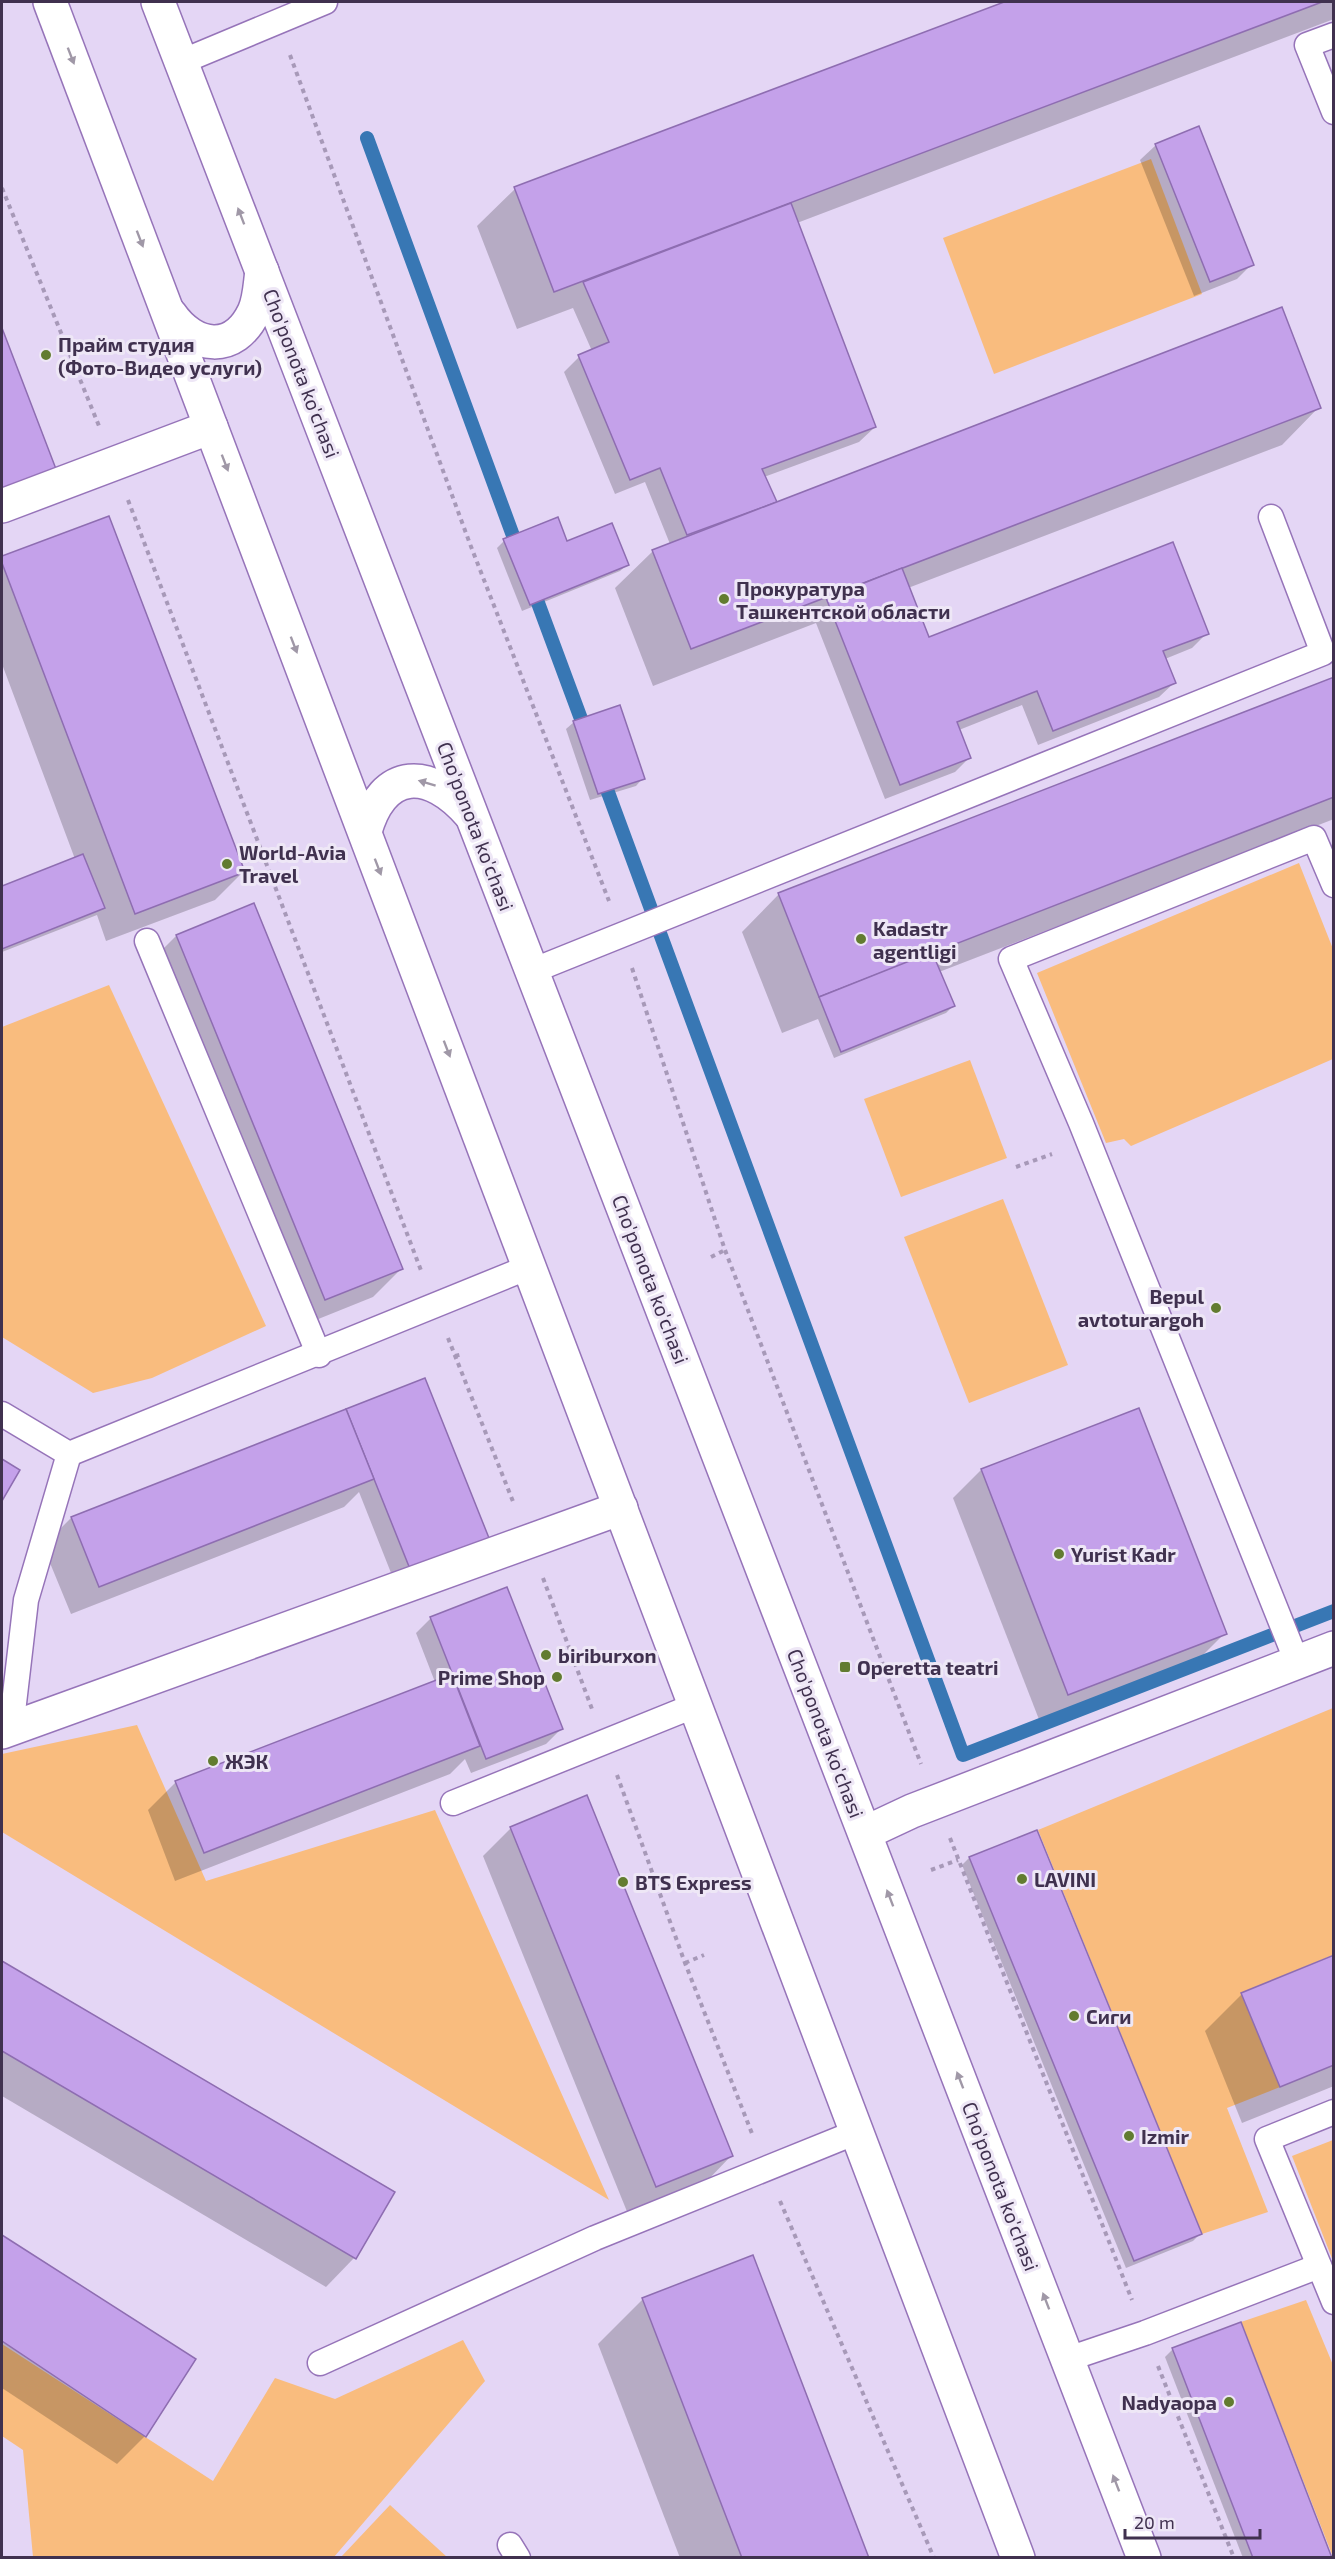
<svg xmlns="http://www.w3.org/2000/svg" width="1335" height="2559" font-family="'Exo 2',sans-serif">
  <rect width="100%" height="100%" fill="#e4d6f5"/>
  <g fill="#f9bc7e">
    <polygon points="1151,159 1202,294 994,374 943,238"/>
    <polygon points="1299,863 1333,949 1333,1059 1131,1146 1124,1139 1106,1143 1037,973"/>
    <polygon points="109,985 266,1326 152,1378 93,1393 2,1337 2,1027"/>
    <polygon points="970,1060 1007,1158 901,1197 864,1099"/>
    <polygon points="1003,1199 1068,1365 969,1403 904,1237"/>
    <polygon points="1333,1708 1333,1955 1241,1993 1280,2087 1227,2108 1268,2212 1202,2234 1038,1830"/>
    <polygon points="137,1725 206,1881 435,1810 609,2200 2,1832 2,1754"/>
    <polygon points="1333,2140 1333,2261 1292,2156"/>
    <polygon points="1306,2300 1333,2365 1333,2557 1241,2322"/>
    <polygon points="463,2340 485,2381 334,2557 33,2557 23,2450 2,2436 2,2344 213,2481 275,2378 335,2399"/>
    <polygon points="390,2505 447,2557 341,2557"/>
  </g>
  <g fill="#0003">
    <polygon points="1008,2 1334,2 1334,19 797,223 875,427 859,442 764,477 770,506 1319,407 1282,445 908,588 928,639 1207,633 1192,648 1165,659 1175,682 1159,697 1038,745 1022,705 959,730 970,757 955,772 885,799 816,623 653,686 615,588 653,551 670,544 645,482 615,494 564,372 579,357 592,351 573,308 517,329 477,226 515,189"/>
    <polygon points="1156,145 1252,264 1237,279 1194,296 1140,160"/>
    <polygon points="2,332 55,468 2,506"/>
    <polygon points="108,518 243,872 215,900 106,941 97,915 2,952 2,887 75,859 2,664 2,557"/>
    <polygon points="504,541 566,543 628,564 620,571 522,611 497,548"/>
    <polygon points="1334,679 1334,819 939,972 953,1006 946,1013 834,1058 818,1019 782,1033 742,932 779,894"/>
    <polygon points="574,722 643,778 636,786 590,800 566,729"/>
    <polygon points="176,936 401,1269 373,1297 296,1328 148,964"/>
    <polygon points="424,1380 489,1543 397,1588 359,1492 344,1507 71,1614 43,1546 71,1518"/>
    <polygon points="2,1461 18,1470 2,1498"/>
    <polygon points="981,1470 1225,1633 1197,1661 1040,1722 953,1498"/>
    <polygon points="431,1618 561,1729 546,1744 471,1773 465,1759 450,1774 175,1881 148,1810 176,1782 435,1682 416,1633"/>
    <polygon points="511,1828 732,2155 704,2184 628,2214 483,1856"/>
    <polygon points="1037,1832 1200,2234 1193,2241 1126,2268 962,1865 969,1858"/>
    <polygon points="1334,1957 1334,2086 1242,2123 1205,2031 1242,1994"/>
    <polygon points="2,1963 393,2192 354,2258 326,2287 2,2096"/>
    <polygon points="2,2237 194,2359 145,2436 117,2464 2,2388"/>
    <polygon points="643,2299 868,2558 680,2558 598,2344"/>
    <polygon points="1173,2349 1330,2558 1243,2558 1165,2357"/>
  </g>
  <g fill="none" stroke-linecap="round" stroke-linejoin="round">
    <g stroke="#3877b4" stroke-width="14">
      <polyline points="367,138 519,552"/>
      <polyline points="531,584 587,735"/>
      <polyline points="602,776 963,1755 1334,1611"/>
    </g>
  </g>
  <g fill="#c4a1ea" stroke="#8e6db1" stroke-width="1.5">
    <polygon points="1004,2 1322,2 554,292 514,187"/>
    <polygon points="1199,126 1254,265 1210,282 1155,144"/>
    <polygon points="791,203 876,427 762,469 777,502 687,535 660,468 630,480 578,355 609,342 583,282"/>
    <polygon points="1282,307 1321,408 691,649 652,550"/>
    <polygon points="2,328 56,469 2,490"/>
    <polygon points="109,516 245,872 135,914 2,563 2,556"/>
    <polygon points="558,517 567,541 612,523 629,565 530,605 503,539"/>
    <polygon points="1173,542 1209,634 1163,651 1176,683 1053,731 1037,691 957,722 971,758 900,785 826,598 902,568 929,637"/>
    <polygon points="1334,677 1334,797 819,997 778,893"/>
    <polygon points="620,705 645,779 598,794 573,721"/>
    <polygon points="83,854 105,908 2,949 2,886"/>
    <polygon points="254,903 403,1269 325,1300 176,935"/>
    <polygon points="932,952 955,1006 841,1052 819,997"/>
    <polygon points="425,1378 491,1543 412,1574 346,1409"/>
    <polygon points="1139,1408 1227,1634 1068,1695 981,1469"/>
    <polygon points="346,1409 374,1479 99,1587 71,1517"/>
    <polygon points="2,1459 20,1470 2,1501"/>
    <polygon points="507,1587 563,1729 486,1759 430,1617"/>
    <polygon points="452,1674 480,1746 204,1853 175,1781"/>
    <polygon points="587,1795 733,2156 656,2187 510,1827"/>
    <polygon points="1037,1830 1202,2234 1134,2261 969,1857"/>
    <polygon points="1334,1955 1334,2065 1280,2087 1241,1993"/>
    <polygon points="2,1961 395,2192 356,2259 2,2051"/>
    <polygon points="2,2235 196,2359 146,2437 2,2341"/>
    <polygon points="753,2255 869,2558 742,2558 642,2298"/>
    <polygon points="1241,2322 1332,2558 1253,2558 1172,2348"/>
  </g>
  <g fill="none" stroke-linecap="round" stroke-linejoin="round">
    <defs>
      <g id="service">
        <polyline points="1334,35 1307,45 1334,112"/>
        <polyline points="181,62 325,2"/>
        <polyline points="147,941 319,1355"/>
        <polyline points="532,971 1323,653 1271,517"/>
        <polyline points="2,1414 69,1454 529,1267"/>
        <polyline points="1297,1662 1081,1123 1011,959 1314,838 1334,885"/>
        <polyline points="11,1729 26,1600 69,1454"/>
        <polyline points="453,1803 696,1705"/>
        <polyline points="1334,2112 1267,2139 1334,2302"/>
        <polyline points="1068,2359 1145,2333 1319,2266"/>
        <polyline points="320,2363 595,2238 859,2131"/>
        <polyline points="510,2545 518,2558"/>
      </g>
      <g id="minor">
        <polyline points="2,506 211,427"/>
        <polyline points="2,1732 621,1508"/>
        <polyline points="865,1833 912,1811 1334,1648"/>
      </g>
      <g id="secondary">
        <polyline points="50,2 1018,2558"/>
        <polyline points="158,2 1144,2558"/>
        <path d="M170,314C194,349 234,354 254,312C260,299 260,284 262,271"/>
        <path d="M365,831C384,767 430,768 470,814"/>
      </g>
    </defs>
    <use href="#service" stroke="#9674b9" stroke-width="27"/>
    <use href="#minor" stroke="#9674b9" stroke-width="36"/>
    <use href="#secondary" stroke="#9674b9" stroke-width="36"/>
    <g stroke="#a799b8" stroke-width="4" stroke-dasharray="4.5 4.5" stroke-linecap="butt">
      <polyline points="290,55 470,544 609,901"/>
      <polyline points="2,188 99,426"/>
      <polyline points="128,500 422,1273"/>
      <polyline points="632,968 725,1250 921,1764"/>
      <polyline points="1016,1167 1052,1154"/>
      <polyline points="711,1257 725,1250"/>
      <polyline points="448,1338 514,1504"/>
      <polyline points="455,1356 463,1354"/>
      <polyline points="543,1578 592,1709"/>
      <polyline points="617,1775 685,1963 753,2136"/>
      <polyline points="950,1838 1132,2300"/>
      <polyline points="931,1870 958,1860"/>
      <polyline points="685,1963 704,1955"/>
      <polyline points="780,2201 934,2558"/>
      <polyline points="1158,2366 1234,2558"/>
    </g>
    <use href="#service" stroke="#fff" stroke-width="24"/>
    <use href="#minor" stroke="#fff" stroke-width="33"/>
    <use href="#secondary" stroke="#fff" stroke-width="33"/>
  </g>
  <defs><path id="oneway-solid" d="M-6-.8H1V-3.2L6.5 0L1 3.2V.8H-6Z" transform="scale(1.5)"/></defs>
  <g fill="#a098a7">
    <use href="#oneway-solid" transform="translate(71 56) rotate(69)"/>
    <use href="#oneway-solid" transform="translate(241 216) rotate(-111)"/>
    <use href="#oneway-solid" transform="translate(140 239) rotate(69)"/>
    <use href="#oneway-solid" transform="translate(225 463) rotate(69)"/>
    <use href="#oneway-solid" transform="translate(294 645) rotate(69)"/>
    <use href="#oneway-solid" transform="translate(427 783) rotate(-163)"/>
    <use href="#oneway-solid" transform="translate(378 867) rotate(69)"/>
    <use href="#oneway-solid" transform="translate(447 1049) rotate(69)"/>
    <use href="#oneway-solid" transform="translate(890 1898) rotate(-111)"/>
    <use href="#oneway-solid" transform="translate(960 2080) rotate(-111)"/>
    <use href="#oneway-solid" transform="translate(1046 2301) rotate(-111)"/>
    <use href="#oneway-solid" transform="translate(1116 2483) rotate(-111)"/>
  </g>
  <g fill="#627c30" stroke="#eee7f6" stroke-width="2">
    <circle cx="46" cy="355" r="6"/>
    <circle cx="724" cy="599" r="6"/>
    <circle cx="227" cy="864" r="6"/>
    <circle cx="861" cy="939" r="6"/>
    <circle cx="1216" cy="1308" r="6"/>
    <circle cx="1059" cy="1554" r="6"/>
    <circle cx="546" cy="1655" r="6"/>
    <rect x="839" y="1661" width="12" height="12" rx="3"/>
    <circle cx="557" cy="1677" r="6"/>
    <circle cx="213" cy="1761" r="6"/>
    <circle cx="1022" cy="1879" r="6"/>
    <circle cx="623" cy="1882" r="6"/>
    <circle cx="1074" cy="2016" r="6"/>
    <circle cx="1129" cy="2136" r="6"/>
    <circle cx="1229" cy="2402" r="6"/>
  </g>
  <g text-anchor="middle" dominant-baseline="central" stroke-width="6" stroke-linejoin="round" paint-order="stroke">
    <g font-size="20" font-weight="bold" fill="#40314f" stroke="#eee7f6" text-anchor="start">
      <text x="58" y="344">Прайм студия<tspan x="58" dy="23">(Фото-Видео услуги)</tspan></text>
      <text x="736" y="588">Прокуратура<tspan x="736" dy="23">Ташкентской области</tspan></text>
      <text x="239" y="852">World-Avia<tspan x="239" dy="23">Travel</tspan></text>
      <text x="873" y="928">Kadastr<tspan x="873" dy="23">agentligi</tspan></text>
      <text x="1204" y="1296" text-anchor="end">Bepul<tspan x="1204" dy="23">avtoturargoh</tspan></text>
      <text x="1071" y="1554">Yurist Kadr</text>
      <text x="558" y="1655">biriburxon</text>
      <text x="857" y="1667">Operetta teatri</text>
      <text x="545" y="1677" text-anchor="end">Prime Shop</text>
      <text x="225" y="1761">ЖЭК</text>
      <text x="1034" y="1879">LAVINI</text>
      <text x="635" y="1882">BTS Express</text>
      <text x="1086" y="2016">Сиги</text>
      <text x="1141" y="2136">Izmir</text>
      <text x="1217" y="2402" text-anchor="end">Nadyaopa</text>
    </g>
    <g font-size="20" fill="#40314f" stroke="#eee7f6">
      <text transform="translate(302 373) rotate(69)">Cho'ponota ko'chasi</text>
      <text transform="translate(476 826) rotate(69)">Cho'ponota ko'chasi</text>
      <text transform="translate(651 1279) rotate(69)">Cho'ponota ko'chasi</text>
      <text transform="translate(826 1733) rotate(69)">Cho'ponota ko'chasi</text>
      <text transform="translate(1001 2186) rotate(69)">Cho'ponota ko'chasi</text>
    </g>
  </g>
  <rect width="1335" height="2559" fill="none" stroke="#40314f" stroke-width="6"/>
  <path d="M1125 2529v9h135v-9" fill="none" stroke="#40314f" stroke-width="3"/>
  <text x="1134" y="2529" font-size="18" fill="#40314f" stroke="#eee7f6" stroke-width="4.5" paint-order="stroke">20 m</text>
</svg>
